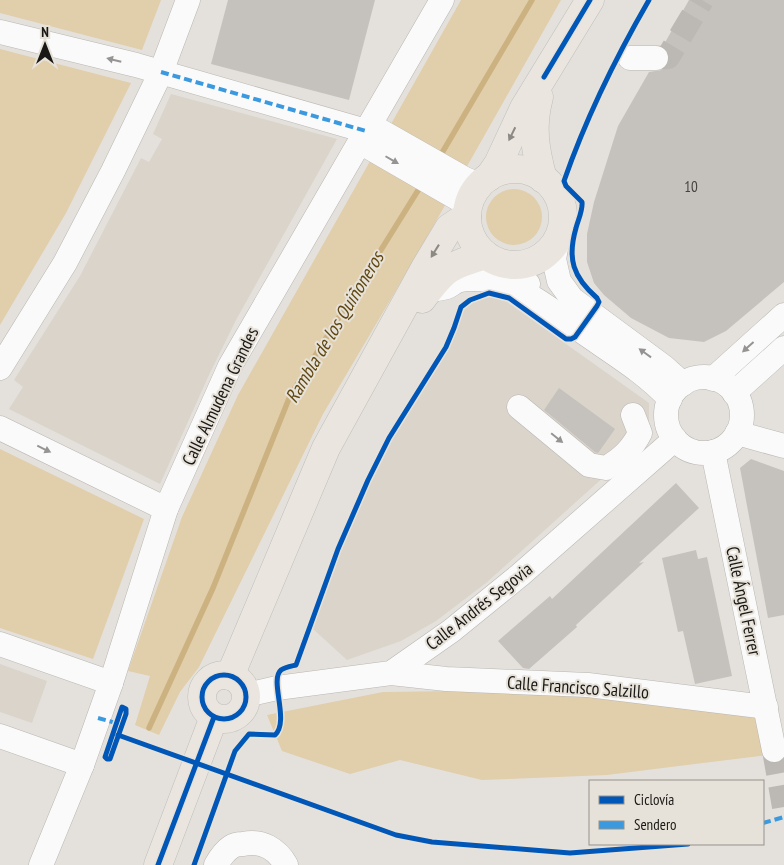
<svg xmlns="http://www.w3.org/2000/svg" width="784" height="865" font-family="'PT Sans Narrow',sans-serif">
  <rect width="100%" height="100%" fill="#e4e1dc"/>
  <g fill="#dad4ca">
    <polygon points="171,94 337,139 236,320 208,377 160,484 9,409 23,387 14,380 80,276 141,158 149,162 162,139 153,134"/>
    <polygon points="490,296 507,302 649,403 649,427 646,439 486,583 436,621 401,641 347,660 312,628 340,550 370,481 391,438 447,348 457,328 463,308 482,297"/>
    <polygon points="0,664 47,681 32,723 0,712"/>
  </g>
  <g fill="#e1ceab">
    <polygon points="0,0 161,0 142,50 0,13"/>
    <polygon points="461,0 561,0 418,253 323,414 199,667 180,692 159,735 135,725 150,676 128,671 182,517 238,395"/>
    <polygon points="0,49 131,83 66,213 0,325"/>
    <circle cx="514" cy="217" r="28"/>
    <polygon points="0,449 144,519 93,659 0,628"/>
    <polygon points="526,690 604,693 761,717 767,755 607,775 482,780 400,760 350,774 282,751 267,715 383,692"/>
  </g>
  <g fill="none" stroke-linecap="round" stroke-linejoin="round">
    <g stroke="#ccb280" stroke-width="5.5">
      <polyline points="439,158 532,0"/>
      <polyline points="149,728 213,588 290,396 422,184"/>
    </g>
  </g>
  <g fill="#c5c2be">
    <polygon points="228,0 375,0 349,100 211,64"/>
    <polygon points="689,0 784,0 784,282 726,331 704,342 669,338 631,318 604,295 594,283 587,262 587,234 594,202 618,126 649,72 662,70 668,64 670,58 668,52 663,46"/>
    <polygon points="559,388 615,429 598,453 595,452 544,410"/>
    <polygon points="751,459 784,471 784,615 768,618 740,468"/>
    <polygon points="676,483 699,508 639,563 644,562 576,625 577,627 529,669 523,668 498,641 550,596 552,599"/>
    <polygon points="696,550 698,559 707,557 732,676 695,684 683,631 678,632 662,558"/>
  </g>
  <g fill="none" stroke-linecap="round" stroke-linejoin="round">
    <g stroke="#bcb9b4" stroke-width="24" stroke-dasharray="24 12" stroke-linecap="butt">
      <polyline points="656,58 668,57 702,0"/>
      <polyline points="774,750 784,807"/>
    </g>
    <defs>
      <g id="minor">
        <polyline points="0,32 136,65 366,131"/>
        <polyline points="630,58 656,58"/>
        <polyline points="370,125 465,179 480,185"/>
        <polyline points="360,142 469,205"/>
        <polyline points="558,238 554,259 559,281 572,299 664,367 683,384"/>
        <polyline points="497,261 510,273 528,284"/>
        <path d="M428,290C434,289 441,289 447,287C450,286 453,283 457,281C467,278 481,279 491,280C522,286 554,312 580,330C611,352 644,371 670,399"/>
        <polyline points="0,368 65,263 113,171 161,72 188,0"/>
        <circle cx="704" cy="415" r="38"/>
        <polyline points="713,379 784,315"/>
        <polyline points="734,393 784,348"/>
        <path d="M519,407L589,465L606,468C622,459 632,449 640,433L633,415"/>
        <polyline points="0,428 166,509"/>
        <polyline points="737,433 784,446"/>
        <polyline points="713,452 774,750"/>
        <polyline points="0,644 111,683"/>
        <polyline points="391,673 446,679 588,685 766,707"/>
        <polyline points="246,695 277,688 391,673 451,631 520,575 675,439"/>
        <polyline points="0,736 82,765"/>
        <polyline points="41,865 82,765 111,683 166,509 230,366 442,0"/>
        <path d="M216,865C220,858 225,851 231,847C234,845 239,844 243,844C262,840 277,849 286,865"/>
      </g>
      <g id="major">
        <path d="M539,97C531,127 535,149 543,179"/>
        <circle cx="515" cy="217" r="48"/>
        <polyline points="489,177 498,164 524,108 590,0"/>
        <path d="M422,299C445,268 449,266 485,255"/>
        <circle cx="224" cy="697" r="22"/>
        <polyline points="230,676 326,448 425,268 449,228 467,216"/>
        <polyline points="158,865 214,717"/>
      </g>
    </defs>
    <use href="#minor" stroke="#b9b7b3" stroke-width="25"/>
    <use href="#major" stroke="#bfbebb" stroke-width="29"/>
    <use href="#minor" stroke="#fbfafa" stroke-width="24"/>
    <use href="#major" stroke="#eae6df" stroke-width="28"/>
    <g stroke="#3b9adf" stroke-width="4" stroke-dasharray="8 4" stroke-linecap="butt">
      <polyline points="161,72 366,131"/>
      <polyline points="98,718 116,723"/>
      <polyline points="763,823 784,817"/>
    </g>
    <defs>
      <g id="cycleway">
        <polyline points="544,77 590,0"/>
        <circle cx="224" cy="697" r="22"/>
        <polygon points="122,707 126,709 126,714 110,759 107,759 105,757"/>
        <polyline points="118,735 396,835 432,842 570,853 688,844"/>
        <polyline points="158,865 214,717"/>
        <path d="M194,865L235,751L249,734L275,735C290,721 269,680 281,670C285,667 292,666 296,665L338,549L368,480L389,438L446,347L454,328L461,307L470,300L489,293L509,298L566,339H571L575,337L597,306L599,302L597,298C573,277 567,259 576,228C578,220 583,210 582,202L566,186L564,181C586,118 616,57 649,0"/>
      </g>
    </defs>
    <use href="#cycleway" stroke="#e7e2d9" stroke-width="8"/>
    <use href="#cycleway" stroke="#0057b8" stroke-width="5"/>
  </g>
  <defs><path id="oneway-solid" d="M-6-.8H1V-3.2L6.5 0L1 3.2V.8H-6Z" transform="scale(1.25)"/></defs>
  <g fill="#969493">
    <use href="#oneway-solid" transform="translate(114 60) rotate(-166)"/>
    <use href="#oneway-solid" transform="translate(392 160) rotate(30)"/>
    <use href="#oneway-solid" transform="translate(748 347) rotate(138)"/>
    <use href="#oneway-solid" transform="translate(645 353) rotate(-144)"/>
    <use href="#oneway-solid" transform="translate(557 438) rotate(39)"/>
    <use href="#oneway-solid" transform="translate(44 449) rotate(26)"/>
  </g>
  <g fill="#8c8984">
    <use href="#oneway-solid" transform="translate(512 134) rotate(116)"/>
    <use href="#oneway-solid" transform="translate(435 251) rotate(122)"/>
  </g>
  <g text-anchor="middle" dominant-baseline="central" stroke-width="4" stroke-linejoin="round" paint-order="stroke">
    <g font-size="15" fill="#45423f">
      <text x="691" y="186">10</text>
    </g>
    <g font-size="18" fill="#1a1815" stroke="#e7e2d9">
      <text transform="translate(220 396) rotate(-64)">Calle Almudena Grandes</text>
      <text transform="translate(744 601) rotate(78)">Calle Ángel Ferrer</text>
      <text transform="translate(479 606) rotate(-38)">Calle Andrés Segovia</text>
      <text transform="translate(578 687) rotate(4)">Calle Francisco Salzillo</text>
    </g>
    <g font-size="19" font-style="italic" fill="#604710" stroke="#e7e2d9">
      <text transform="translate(334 327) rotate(-59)">Rambla de los Quiñoneros</text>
    </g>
  </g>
  <rect x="589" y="780" width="175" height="65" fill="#e7e2d9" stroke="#95918b"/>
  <rect x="599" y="796" width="25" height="8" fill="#0057b8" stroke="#95918b"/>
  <text x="634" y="805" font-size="15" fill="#1a1815">Ciclovía</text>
  <rect x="599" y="821" width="25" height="8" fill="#3b9adf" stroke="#95918b"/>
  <text x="634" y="830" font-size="15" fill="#1a1815">Sendero</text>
  <g transform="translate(45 45)" stroke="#e7e2d9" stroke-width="4" paint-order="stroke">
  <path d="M0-4L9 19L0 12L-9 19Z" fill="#1a1815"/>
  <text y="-8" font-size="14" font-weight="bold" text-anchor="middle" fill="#1a1815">N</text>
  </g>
</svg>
